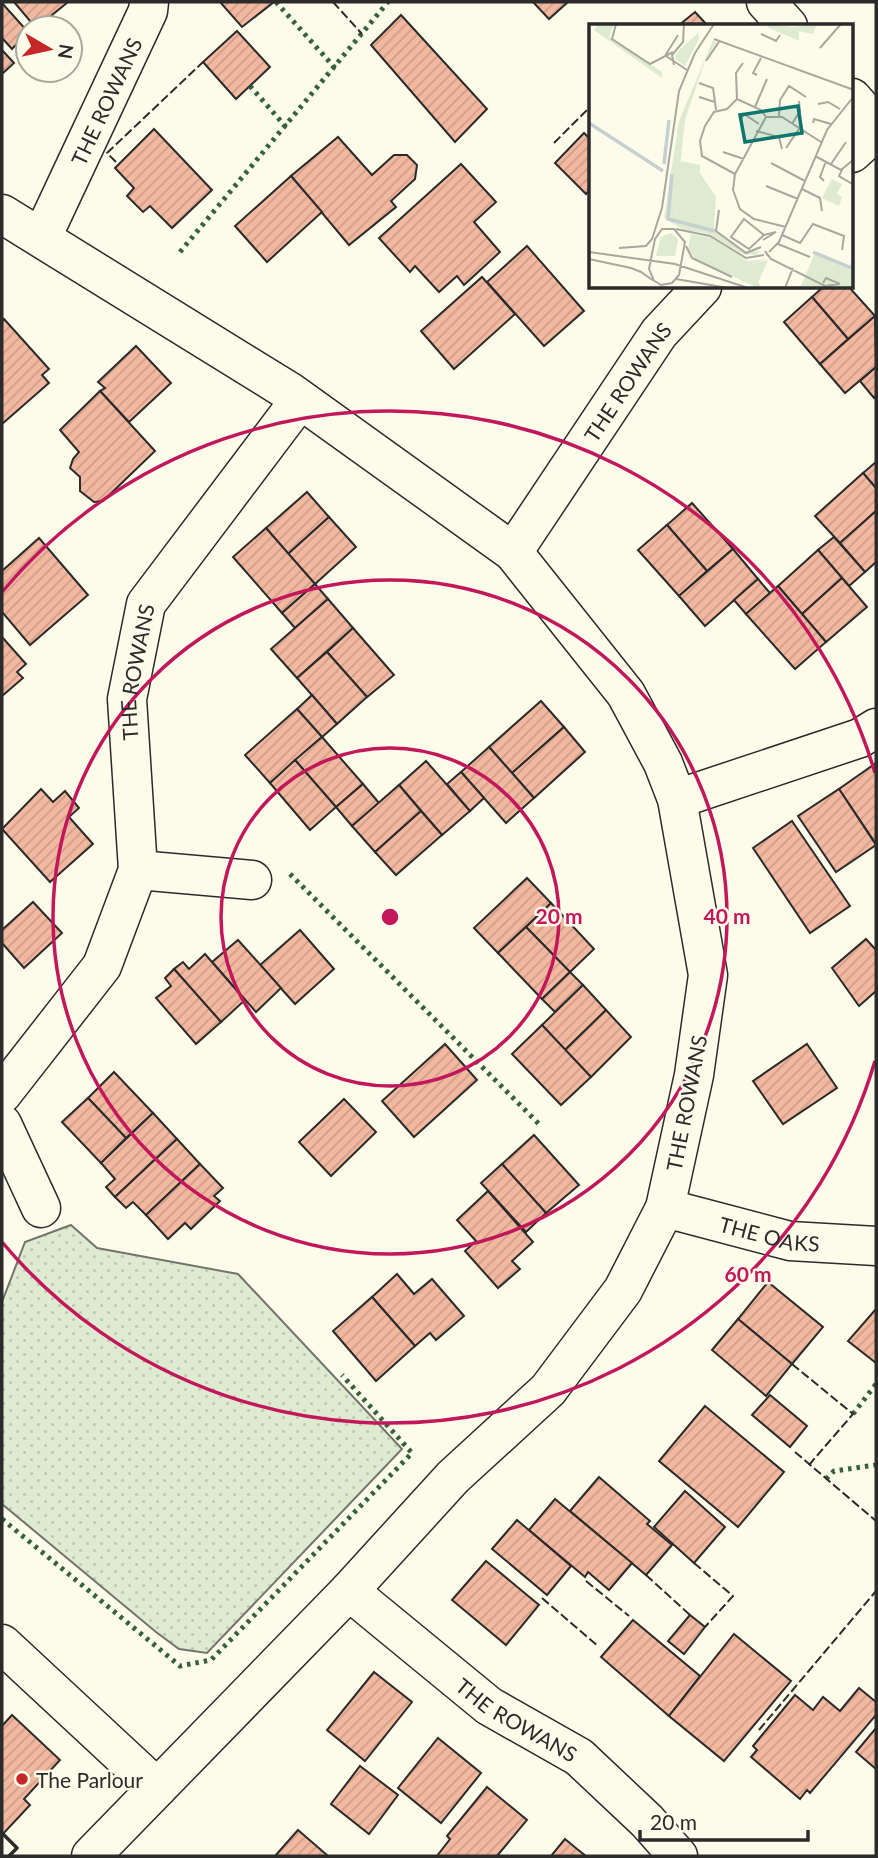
<svg xmlns="http://www.w3.org/2000/svg" width="878" height="1858" font-family="Lato,sans-serif">
  <defs>
    <pattern id="grass-dots" width="8" height="8" patternUnits="userSpaceOnUse" patternTransform="scale(1.75)"><rect width="8" height="8" fill="#deebd1"/><path d="M2 2h.1M6 6h.1" fill="none" stroke="#bfcab4" stroke-width="1.8" stroke-linecap="round"/></pattern>
    <pattern id="building-hatch" width="6" height="6" patternUnits="userSpaceOnUse" patternTransform="scale(1.75)"><rect width="6" height="6" fill="#f2b8a0"/><path d="M-1 1l2-2M0 6l6-6M5 7l2-2" fill="none" stroke="#d09e8a"/></pattern>
  </defs>
  <rect width="100%" height="100%" fill="#fdfbea"/>
  <polygon fill="url(#grass-dots)" stroke="#74746e" stroke-width="2" points="71,1225 97,1248 238,1274 402,1449 207,1653 179,1649 156,1632 2,1504 2,1302 25,1242"/>
  <g fill="url(#building-hatch)" stroke="#2b2b2b" stroke-width="2">
    <polygon points="14,2 68,2 36,28"/>
    <polygon points="220,2 274,2 242,27"/>
    <polygon points="533,2 568,2 549,19"/>
    <polygon points="2,3 28,32 12,49 2,38"/>
    <polygon points="695,12 708,26 678,26"/>
    <polygon points="401,15 487,109 455,142 371,45"/>
    <polygon points="237,31 270,67 236,99 203,62"/>
    <polygon points="2,50 14,63 2,74"/>
    <polygon points="154,129 212,190 172,228 150,206 143,212 127,196 134,188 115,168"/>
    <polygon points="584,133 591,140 591,189 586,194 555,163"/>
    <polygon points="338,137 372,175 394,155 407,155 417,165 415,179 391,201 396,207 349,245 291,176"/>
    <polygon points="461,164 496,202 474,222 500,252 464,285 457,276 439,292 415,266 410,272 379,238"/>
    <polygon points="291,176 322,212 267,262 235,226"/>
    <polygon points="527,246 584,311 544,346 487,282"/>
    <polygon points="482,277 515,314 454,369 421,331"/>
    <polygon points="823,287 849,287 875,316 848,339 812,297"/>
    <polygon points="812,297 848,339 820,364 784,322"/>
    <polygon points="875,316 876,367 845,393 820,364"/>
    <polygon points="4,319 49,369 42,375 49,383 2,424 2,321"/>
    <polygon points="136,346 171,383 129,422 100,391 105,388 98,382"/>
    <polygon points="876,367 876,396 874,398 860,381"/>
    <polygon points="100,391 155,451 103,501 94,502 80,491 80,477 70,468 73,459 79,452 60,430"/>
    <polygon points="876,462 876,488 863,473"/>
    <polygon points="863,473 876,488 876,511 840,543 815,516"/>
    <polygon points="307,492 329,517 288,554 266,528"/>
    <polygon points="692,503 733,549 707,571 667,525"/>
    <polygon points="876,511 876,562 865,572 840,543"/>
    <polygon points="329,517 356,547 315,584 288,554"/>
    <polygon points="667,525 707,571 679,596 638,550"/>
    <polygon points="266,528 315,584 282,613 233,557"/>
    <polygon points="834,537 865,572 849,586 818,550"/>
    <polygon points="39,538 88,595 30,645 2,612 2,571"/>
    <polygon points="733,549 758,579 705,626 679,596"/>
    <polygon points="818,550 842,578 802,614 778,586"/>
    <polygon points="842,578 867,607 826,642 802,614"/>
    <polygon points="758,579 770,593 746,614 734,600"/>
    <polygon points="315,584 328,599 295,628 282,613"/>
    <polygon points="778,586 826,642 795,669 746,614"/>
    <polygon points="328,599 353,628 297,678 271,649"/>
    <polygon points="353,628 394,675 367,697 327,652"/>
    <polygon points="2,637 26,664 17,672 23,678 2,696"/>
    <polygon points="327,652 367,697 337,724 297,678"/>
    <polygon points="312,695 337,724 322,737 297,709"/>
    <polygon points="541,701 564,727 512,773 489,747"/>
    <polygon points="297,709 322,737 270,783 245,755"/>
    <polygon points="564,727 585,752 534,798 512,773"/>
    <polygon points="322,737 363,784 336,807 295,760"/>
    <polygon points="489,747 534,798 506,823 461,772"/>
    <polygon points="295,760 336,807 310,830 270,783"/>
    <polygon points="426,761 470,811 442,835 399,785"/>
    <polygon points="876,763 876,844 839,789"/>
    <polygon points="461,772 484,798 470,811 447,784"/>
    <polygon points="363,784 379,803 352,826 336,807"/>
    <polygon points="399,785 421,811 375,852 352,826"/>
    <polygon points="41,789 53,802 65,791 79,808 69,817 93,844 50,882 2,829"/>
    <polygon points="839,789 876,845 836,872 798,816"/>
    <polygon points="421,811 442,835 396,875 375,852"/>
    <polygon points="792,821 850,906 810,933 753,848"/>
    <polygon points="527,878 551,903 498,953 474,928"/>
    <polygon points="33,902 62,933 24,968 2,943 2,930"/>
    <polygon points="551,903 594,949 570,972 526,927"/>
    <polygon points="526,927 570,972 542,999 498,953"/>
    <polygon points="300,930 334,969 295,1004 260,965"/>
    <polygon points="866,939 876,950 876,991 859,1006 832,968"/>
    <polygon points="238,940 281,988 256,1012 212,962"/>
    <polygon points="205,954 245,1000 221,1022 174,969 183,962 189,969"/>
    <polygon points="174,969 221,1022 196,1044 156,998 171,986 165,978"/>
    <polygon points="570,972 583,985 555,1012 542,999"/>
    <polygon points="583,985 606,1010 565,1050 542,1025"/>
    <polygon points="606,1010 631,1037 591,1077 565,1050"/>
    <polygon points="542,1025 591,1077 561,1105 512,1054"/>
    <polygon points="445,1044 477,1080 414,1137 382,1101"/>
    <polygon points="807,1044 837,1088 783,1124 753,1081"/>
    <polygon points="114,1072 153,1113 126,1138 88,1098"/>
    <polygon points="88,1098 126,1138 101,1163 62,1122"/>
    <polygon points="344,1099 376,1132 331,1176 299,1142"/>
    <polygon points="153,1113 177,1139 115,1197 106,1187 115,1179 101,1163"/>
    <polygon points="534,1135 579,1185 546,1213 502,1164"/>
    <polygon points="177,1139 200,1164 146,1215 133,1202 126,1208 115,1197"/>
    <polygon points="200,1164 223,1188 214,1196 220,1201 191,1229 185,1223 168,1239 146,1215"/>
    <polygon points="502,1164 546,1213 526,1232 481,1183"/>
    <polygon points="488,1191 533,1242 512,1261 520,1269 498,1288 465,1251 476,1241 457,1220"/>
    <polygon points="397,1274 414,1294 432,1279 464,1316 436,1340 430,1333 415,1346 372,1297"/>
    <polygon points="768,1282 823,1327 792,1364 738,1319"/>
    <polygon points="372,1297 415,1346 376,1381 333,1331"/>
    <polygon points="876,1309 876,1363 848,1341"/>
    <polygon points="738,1319 792,1364 766,1396 712,1350"/>
    <polygon points="770,1395 807,1426 790,1447 752,1415"/>
    <polygon points="705,1406 784,1472 738,1527 659,1461"/>
    <polygon points="599,1477 650,1521 647,1524 672,1545 646,1575 570,1511"/>
    <polygon points="685,1491 725,1527 694,1563 654,1527"/>
    <polygon points="555,1499 632,1563 609,1590 588,1572 585,1577 529,1530"/>
    <polygon points="517,1520 571,1566 547,1595 492,1549"/>
    <polygon points="486,1561 539,1605 506,1645 452,1600"/>
    <polygon points="690,1615 705,1627 684,1654 668,1641"/>
    <polygon points="633,1620 700,1676 669,1716 601,1657"/>
    <polygon points="734,1634 791,1681 724,1761 669,1716"/>
    <polygon points="374,1672 412,1702 365,1761 327,1730"/>
    <polygon points="859,1688 876,1702 876,1715 810,1793 807,1790 800,1799 751,1757 757,1750 753,1746 795,1695 813,1710 823,1697 840,1711"/>
    <polygon points="12,1715 60,1760 24,1799 30,1805 2,1835 2,1726"/>
    <polygon points="876,1728 876,1769 856,1752"/>
    <polygon points="438,1738 481,1773 441,1823 398,1788"/>
    <polygon points="360,1766 398,1795 369,1834 331,1804"/>
    <polygon points="487,1787 527,1820 497,1856 437,1856 450,1839 447,1836"/>
    <polygon points="298,1830 328,1856 275,1856"/>
    <polygon points="565,1839 577,1849 586,1856 551,1856"/>
  </g>
  <g fill="none" stroke-linecap="round" stroke-linejoin="round">
    <defs>
      <g id="minor">
        <polyline points="766,2 788,26"/>
        <polyline points="852,98 876,125"/>
        <polyline points="852,153 876,131"/>
        <polyline points="2,214 290,392 513,552 626,694 663,763 677,799 708,975 694,1075 665,1208 623,1290 548,1390 453,1477 349,1591 91,1856"/>
        <path id="s1" d="M42,237L148,11L149,2"/>
        <path id="s2" d="M513,552L659,333L702,287"/>
        <polyline points="677,799 860,738 876,728"/>
        <polyline points="138,870 252,880"/>
        <path id="s3" d="M2,1094L102,966L138,870L127,699L146,604L299,401"/>
        <polyline points="2,1124 41,1208"/>
        <path id="s4" d="M665,1208L790,1241L876,1246"/>
        <path id="s5" d="M349,1591L489,1706L579,1757L647,1821L678,1856"/>
        <polyline points="2,1644 157,1788"/>
      </g>
    </defs>
    <use href="#minor" stroke="#2b2b2b" stroke-width="41"/>
    <use href="#minor" stroke="#fdfbea" stroke-width="38"/>
    <g stroke="#34623c" stroke-width="5" stroke-dasharray="3.5 5" stroke-linecap="butt">
      <polyline points="276,2 335,68"/>
      <polyline points="250,86 286,127"/>
      <polyline points="180,252 388,2"/>
      <polyline points="290,874 541,1126"/>
      <polyline points="853,1414 876,1384"/>
      <polyline points="826,1479 834,1471 876,1465"/>
      <polyline points="2,1519 180,1666 211,1660 412,1453 342,1375"/>
    </g>
    <g stroke="#2b2b2b" stroke-width="2" stroke-dasharray="9 3.5" stroke-linecap="butt">
      <polyline points="333,2 362,34"/>
      <polyline points="522,2 525,2"/>
      <polyline points="554,143 591,106"/>
      <polyline points="116,162 107,153 203,62"/>
      <polyline points="792,1364 853,1414 809,1465"/>
      <polyline points="795,1452 876,1521"/>
      <polyline points="694,1563 733,1596 705,1627"/>
      <polyline points="646,1575 690,1615"/>
      <polyline points="586,1581 629,1616"/>
      <polyline points="542,1598 599,1647"/>
      <polyline points="759,1730 876,1591"/>
    </g>
    <polyline stroke="#2b2b2b" stroke-width="3.5" points="3,1834 17,1848 9,1856"/>
  </g>
  <g fill="none" stroke="#c2185b" stroke-width="3.5">
    <circle cx="390" cy="917" r="169"/>
    <circle cx="390" cy="917" r="337"/>
    <path d="M875 1061A506 506 0 0 1 2 1242M2 592A506 506 0 0 1 875 773"/>
  </g>
  <circle fill="#c62828" stroke="#fdfbea" stroke-width="2.5" cx="22" cy="1779" r="7"/>
  <g text-anchor="middle" dominant-baseline="central" stroke-width="5" stroke-linejoin="round" paint-order="stroke">
    <g font-size="21" fill="#2b2b2b" stroke="#fdfbea">
      <text stroke="none"><textPath href="#s1" startOffset="150">THE ROWANS</textPath></text>
      <text stroke="none"><textPath href="#s2" startOffset="205">THE ROWANS</textPath></text>
      <text stroke="none"><textPath href="#s3" startOffset="464">THE ROWANS</textPath></text>
      <text transform="translate(686 1103) rotate(-79)">THE ROWANS</text>
      <text stroke="none"><textPath href="#s4" startOffset="108">THE OAKS</textPath></text>
      <text stroke="none"><textPath href="#s5" startOffset="212">THE ROWANS</textPath></text>
    </g>
    <g font-size="21" fill="#2b2b2b" stroke="#fdfbea" text-anchor="start">
      <text x="36" y="1779">The Parlour</text>
    </g>
  </g>
  <g transform="translate(589 24)">
    <rect width="264" height="264" fill="#fdfbea"/>
    <path d="M180,0L204,3L228,0L224,10L210,7V17L178,3ZM109,9L110,15L96,42L86,35L88,28ZM91,137L111,141V149L127,173L125,200L86,191ZM121,219L162,240L179,236L169,259L110,230ZM226,228L260,243L264,232V264L212,262Z" fill="#deebd1"/>
    <path d="M10,0H25L20,13L73,48V54L5,6ZM124,16L129,19L116,37L96,96L86,190L125,200V206L153,227H171L167,231L154,230L120,210L93,205L75,194L90,97ZM82,209L89,215L86,232H67L72,213ZM102,210L122,214L159,237L178,235L162,240L121,219L111,230L171,260L169,264L106,235L99,225Z" fill="#deebd1"/>
    <path d="M92,145L106,146L104,172L90,171ZM243,155L253,160L248,170L253,173L250,182L233,174ZM92,177L117,180L116,192L90,189Z" fill="#deebd1"/>
    <path fill="none" stroke="#c7d0d0" stroke-width="3.5" d="M0,99L74,147M75,140L80,96M83,150L79,195L126,207M224,228L265,245"/>
    <path fill="none" stroke="#a9a89e" stroke-width="2" d="M27,0L23,15L61,40L84,28M172,10L187,17L191,11M125,15L265,66M235,19L231,24L252,0M76,32L89,11M77,32L98,46M117,37L130,18M85,41L83,31L94,18L95,0M168,51L164,49L172,34M110,59L124,64L126,78M110,73L126,78L127,86M148,75L147,49L154,39M229,80L239,78L251,85M166,83L178,55M190,92L191,76L200,62L217,73M152,95L155,90L170,100M224,99L225,95L242,100M203,100L211,87L210,77M167,107L190,113L193,125M197,124L210,105M134,128L155,135M226,132L252,146L265,135M182,139L216,157M242,140L257,118M253,146L250,152L265,161M146,150L113,132L111,117L116,102L125,88L138,85L148,75L172,86L177,93M235,157L231,153L237,137M177,162L209,175M213,165L231,174L233,187M130,186L127,207L157,229L172,223M155,195L175,211L160,225L142,213ZM197,203L165,195L151,185L144,166L146,150L177,93H193L232,118M87,205L121,212L157,234L175,231M193,211L211,219L224,200L255,212L253,226M174,216L187,208L175,211M189,220L221,233M97,222L103,234L143,253M30,224L57,222L63,215L73,184L90,67L106,29L125,0M0,228L86,240L159,264M180,228L190,218L238,106L265,72M179,232L176,227L182,235L236,262L251,260M0,235L42,244L52,248L62,255L69,259L72,261L83,259L90,251L96,218L85,205H73L66,215L60,245L65,257M87,255L139,264M234,259L237,254L251,260M196,264L204,244"/>
    <path fill="#0f766e" fill-opacity="0.15" stroke="#0f766e" stroke-width="3.5" d="M209,82L213,109L156,118L151,91Z"/>
    <rect width="264" height="264" fill="none" stroke="#2b2b2b" stroke-width="3.5"/>
  </g>
  <circle cx="390" cy="917" r="10" fill="#c2185b" stroke="#fdfbea" stroke-width="3.5"/>
  <g font-size="21" text-anchor="middle" font-weight="bold" fill="#c2185b" stroke="#fdfbea" stroke-width="5" stroke-linejoin="round" paint-order="stroke">
    <text x="559" y="924">20 m</text>
    <text x="727" y="924">40 m</text>
    <text x="748" y="1282">60 m</text>
  </g>
  <rect width="878" height="1858" fill="none" stroke="#2b2b2b" stroke-width="7"/>
  <g transform="translate(49 49) rotate(99)"><circle r="33" fill="#fdfbea" stroke="#a9a89e" stroke-width="2"/>
  <path d="M0-5L12 26L0 18L-12 26Z" fill="#c62828"/>
  <text y="-10" font-size="19" font-weight="bold" text-anchor="middle" fill="#2b2b2b">N</text>
  </g>
  <path d="M640 1830v10h168v-10" fill="none" stroke="#2b2b2b" stroke-width="3.5"/>
  <text x="650" y="1830" font-size="21" fill="#2b2b2b" stroke="#fdfbea" stroke-width="5" paint-order="stroke">20 m</text>
</svg>
